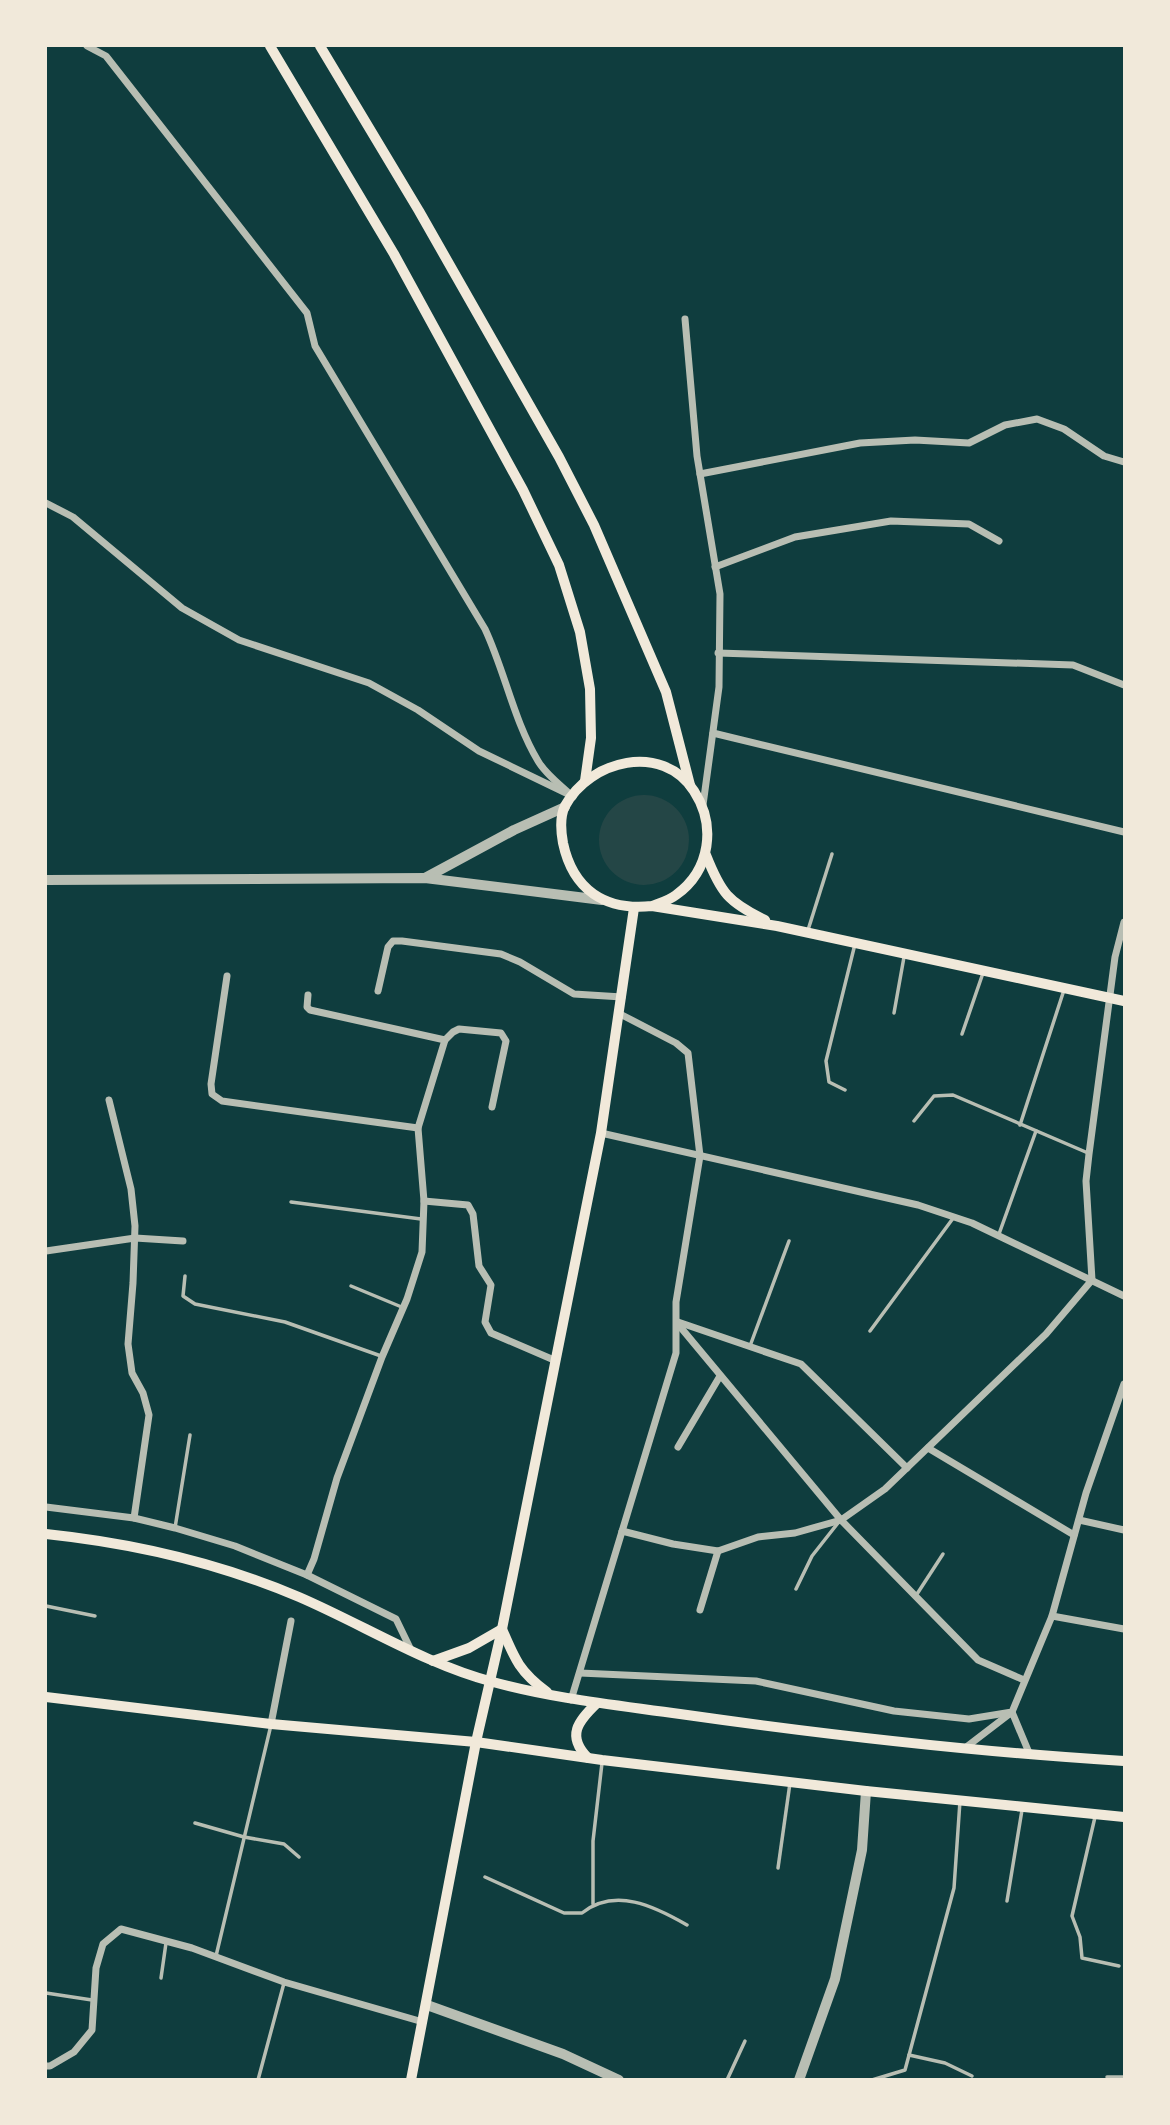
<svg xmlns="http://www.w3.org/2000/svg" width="1170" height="2125" font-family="'Sofia Sans Condensed',sans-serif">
  <rect width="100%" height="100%" fill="#0f3d3e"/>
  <circle fill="#244646" cx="644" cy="840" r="45"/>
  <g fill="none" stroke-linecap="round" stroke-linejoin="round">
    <g stroke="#b8beb3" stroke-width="3.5">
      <polyline points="808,930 832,854"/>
      <polyline points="894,1013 904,957"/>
      <polyline points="962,1034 983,973"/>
      <polyline points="845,1090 829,1082 826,1061 855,944"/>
      <polyline points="914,1121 934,1096 953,1095 1088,1153"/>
      <polyline points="1020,1125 1064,990"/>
      <polyline points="291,1202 421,1219"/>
      <polyline points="999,1234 1036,1131"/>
      <polyline points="185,1276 183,1296 195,1304 285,1322 381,1356"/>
      <polyline points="351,1286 404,1308"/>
      <polyline points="870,1331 954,1217"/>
      <polyline points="750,1346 789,1241"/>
      <polyline points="175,1528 190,1435"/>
      <polyline points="796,1589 812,1556 838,1523"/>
      <polyline points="917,1594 943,1554"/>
      <polyline points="46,1606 95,1616"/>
      <polyline points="1095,1817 1072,1916 1080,1937 1082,1958 1119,1966"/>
      <polyline points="195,1823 244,1837 284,1844 299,1857"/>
      <polyline points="778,1868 790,1783"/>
      <path d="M485,1877L564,1913H582C615,1887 654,1906 687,1925"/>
      <polyline points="1007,1901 1022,1810"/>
      <polyline points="593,1904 593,1841 602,1763"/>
      <polyline points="216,1956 271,1725"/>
      <polyline points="161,1978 166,1943"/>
      <polyline points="46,1993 92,2000"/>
      <polyline points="909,2055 945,2063 972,2076"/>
      <polyline points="1107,2077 1124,2077"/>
      <polyline points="258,2080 284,1983"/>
      <polyline points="727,2080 745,2041"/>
      <polyline points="872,2080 905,2070 954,1888 960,1801"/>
    </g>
    <g stroke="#b8beb3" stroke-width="7">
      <path d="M87,46L106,56L307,313L315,346L485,629C505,672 514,721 538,761C546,775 562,786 573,797"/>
      <polyline points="685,319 697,456 720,594 719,687 703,805"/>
      <polyline points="700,474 860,443 915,440 969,443 1005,425 1037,419 1064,429 1104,456 1124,462"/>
      <polyline points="46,503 73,517 182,608 239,640 369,683 418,710 479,751 566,793"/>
      <polyline points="715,567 795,537 891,521 969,524 999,541"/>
      <polyline points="718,653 1073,665 1124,685"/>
      <polyline points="713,733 1124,832"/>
      <polyline points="227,976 211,1084 212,1094 222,1101 418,1128"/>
      <polyline points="378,991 388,947 393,941 402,941 501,954 520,962 574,994 622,997"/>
      <polyline points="308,995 307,1007 310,1010 445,1040"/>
      <polyline points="109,1100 131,1189 135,1226 133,1283 128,1344 132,1373 143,1393 149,1415 134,1518"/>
      <polyline points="601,1133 918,1205 972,1223 1124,1296"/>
      <polyline points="424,1201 468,1205 473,1214 479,1266 491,1285 485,1322 491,1333 554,1360"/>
      <polyline points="46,1251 135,1238 183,1241"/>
      <polyline points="678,1322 801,1364 907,1468"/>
      <polyline points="677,1323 841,1520 978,1660 1024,1680"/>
      <polyline points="678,1447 720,1376"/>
      <polyline points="928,1448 1074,1535"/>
      <polyline points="46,1507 134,1518 175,1528 235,1546 307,1575 396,1619 411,1650"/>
      <polyline points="1079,1520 1124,1530"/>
      <polyline points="622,1531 673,1544 718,1551 758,1537 795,1533 841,1520 885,1489 1046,1334 1092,1280 1086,1181 1089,1154 1115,957 1124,922"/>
      <polyline points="307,1575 314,1559 337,1478 382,1357 407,1299 422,1252 424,1201 418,1128 445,1040 453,1032 459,1029 501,1033 506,1041 492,1107"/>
      <polyline points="700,1610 718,1551"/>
      <polyline points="1052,1616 1124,1629"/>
      <polyline points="580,1673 756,1681 894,1711 969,1719 1012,1712 1052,1616 1086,1493 1124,1384"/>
      <polyline points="571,1700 676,1353 676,1302 700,1156 688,1053 676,1043 620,1014"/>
      <polyline points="271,1724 291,1621"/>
      <polyline points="965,1748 1012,1712 1030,1755"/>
      <polyline points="46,2066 50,2066 74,2052 92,2030 96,1968 103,1944 121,1929 192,1948 284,1982 423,2022"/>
    </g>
    <g stroke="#b8beb3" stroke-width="10">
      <polyline points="425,878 514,830 565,807"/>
      <polyline points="46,880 425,878 602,900"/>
      <polyline points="427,2005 563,2054 619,2080"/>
      <polyline points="799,2080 835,1979 862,1850 866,1791"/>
    </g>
    <g stroke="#f1e9da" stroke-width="10">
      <polyline points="270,46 394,254 523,490 559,565 580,632 590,689 591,738 585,781"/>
      <polyline points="320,46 419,211 559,457 594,525 666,692 690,785"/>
      <path d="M706,855C721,893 728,902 765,920"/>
      <path d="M652,906C660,903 670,900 676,895C711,870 716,825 694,791C662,742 590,760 565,806C560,816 561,832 563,843C573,890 605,911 652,906L777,926L1124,1001"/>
      <path d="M46,1534C132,1543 219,1563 299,1597C364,1625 425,1664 493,1682C555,1699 617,1705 680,1714C828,1735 976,1752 1124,1761"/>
      <path d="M433,1661L469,1648L502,1629C515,1660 520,1672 547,1692"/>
      <polyline points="46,1697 271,1724 476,1742 602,1760 866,1791 1124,1817"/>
      <path d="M588,1758C566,1736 578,1721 597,1703"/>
      <polyline points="411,2080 476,1742 502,1629 601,1133 634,908"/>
    </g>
  </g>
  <rect width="1170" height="2125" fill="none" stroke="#f1e9da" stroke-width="94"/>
</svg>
